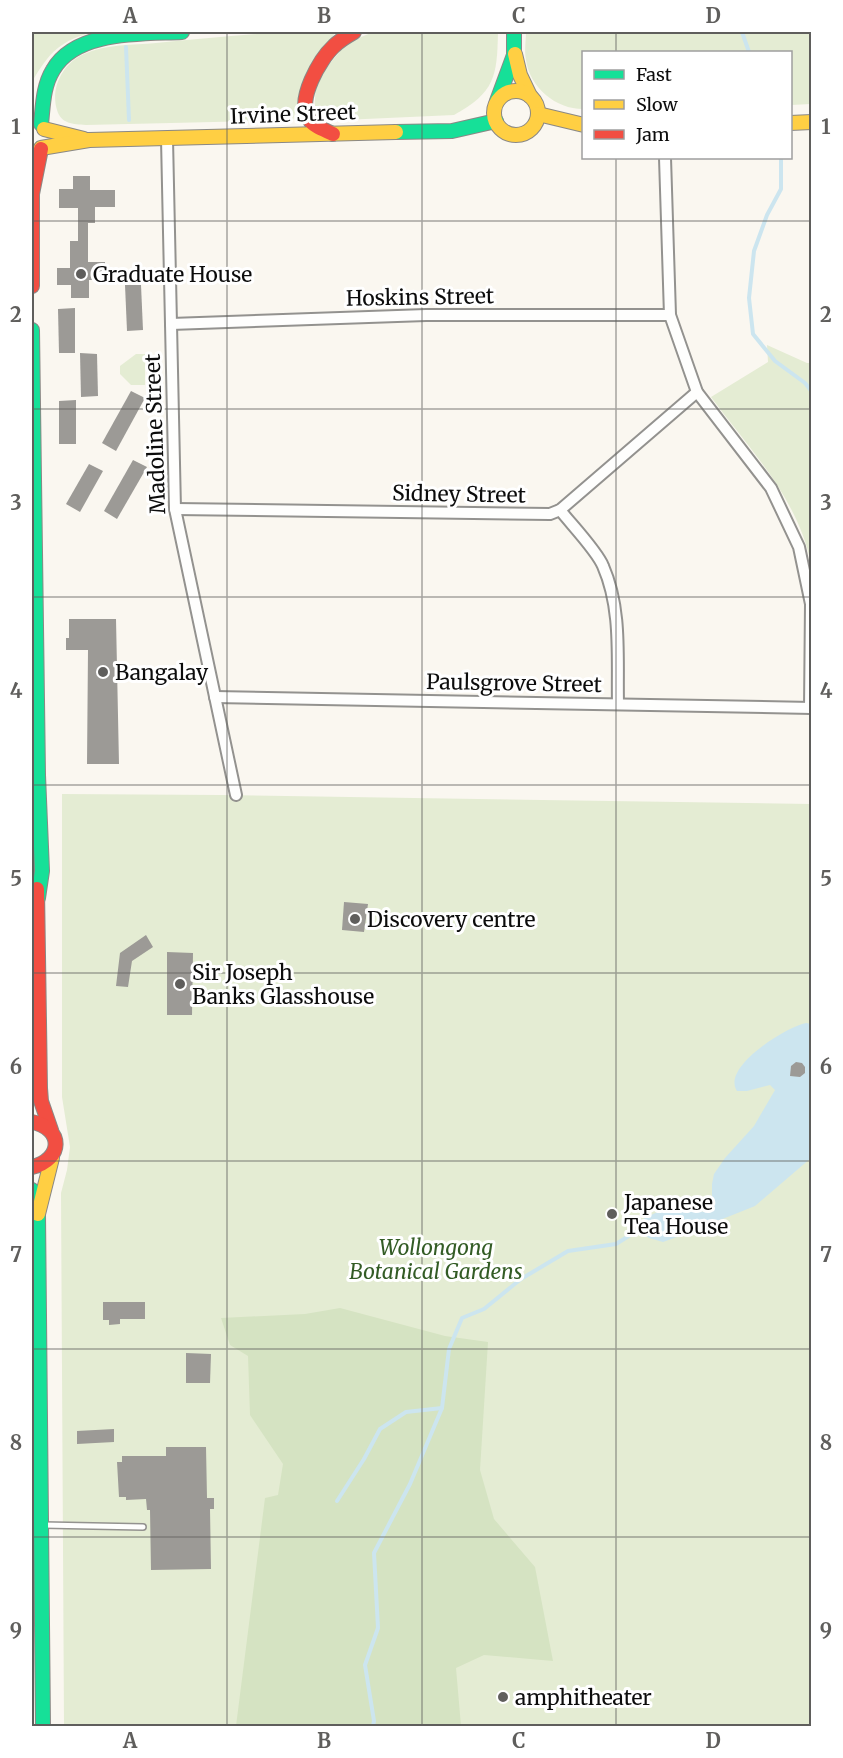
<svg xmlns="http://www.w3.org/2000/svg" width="843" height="1758" font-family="Merriweather,serif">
  <rect width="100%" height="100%" fill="#faf7f0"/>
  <g fill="#e4ecd3">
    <path d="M32,32H94C61,40 49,52 32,82Z"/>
    <path d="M284,32H336L325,45L302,85L293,120L86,125C73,124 61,124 57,110C50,88 63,63 84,54C106,44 133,45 156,43C199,39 241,35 284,32Z"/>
    <path d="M373,32H498C497,77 495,92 454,115L321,121L314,118L316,80L347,43Z"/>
    <path d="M526,32H811V104L791,105L790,52H584L583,109C556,109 530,88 526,60C524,51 526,41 526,32Z"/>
    <path d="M767,345L807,363H811V563C797,497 750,450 711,397L768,362Z"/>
    <polygon points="136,354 145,354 145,385 131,385 120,374 120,366"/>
    <polygon points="62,794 221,795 811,804 811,1726 64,1726 61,1193 67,1170 70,1147 62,1097"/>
  </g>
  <polygon fill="#d5e3c2" points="340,1308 445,1336 488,1342 480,1470 494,1519 535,1567 553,1661 484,1655 456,1668 461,1726 236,1726 265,1498 278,1495 283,1464 250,1415 248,1356 230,1345 221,1318 305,1314"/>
  <path fill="#cce5ef" d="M806,1023L811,1024V1158L755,1206L720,1220L709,1221L696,1230L663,1242L649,1238L643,1234L640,1229L641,1220C652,1215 665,1207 678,1205C691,1204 700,1215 712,1211V1184L714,1174L725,1158L754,1126L775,1090L770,1085L747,1091H737C721,1067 786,1027 806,1023Z"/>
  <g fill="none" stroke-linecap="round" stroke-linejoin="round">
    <g stroke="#cce5ef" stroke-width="4">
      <polyline points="742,32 749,52"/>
      <polyline points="126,47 129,120"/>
      <polyline points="781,158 781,189 767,215 754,251 749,298 753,334 775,361 805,383 812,392"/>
      <polyline points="337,1501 364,1459 380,1429 406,1412 442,1408"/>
      <polyline points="373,1726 374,1721 365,1665 378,1628 374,1553 410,1484 442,1408 449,1349 462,1318 484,1309 521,1279 568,1251 616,1244 640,1229"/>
    </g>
  </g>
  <g fill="#9c9a96">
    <polygon points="73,176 90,176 90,190 115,190 115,207 95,207 95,223 88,223 88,262 105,262 105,280 89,280 89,298 71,298 71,285 57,285 57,268 70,268 70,241 78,241 78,208 59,208 59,189 73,189"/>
    <polygon points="125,285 141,285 143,330 127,331"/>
    <polygon points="75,308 75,353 59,353 58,309"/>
    <polygon points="80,353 97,354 98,396 81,397"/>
    <polygon points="131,391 145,398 116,451 102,443"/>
    <polygon points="76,400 76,444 59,444 59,401"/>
    <polygon points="133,460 147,467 117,519 104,511"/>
    <polygon points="89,464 103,471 80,512 66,504"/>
    <polygon points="69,619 116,619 119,764 87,764 88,650 66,650 66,638 69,638"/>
    <polygon points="344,902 368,904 364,932 342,930"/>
    <polygon points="146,935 153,947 132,961 128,987 116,986 120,953"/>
    <polygon points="167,952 193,953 192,1015 167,1015"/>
    <polygon points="796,1062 802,1063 805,1067 805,1073 800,1077 790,1076 791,1066"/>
    <polygon points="103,1302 145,1302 145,1319 120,1319 120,1324 109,1325 109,1320 103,1320"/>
    <polygon points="186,1353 211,1354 210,1383 186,1383"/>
    <polygon points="114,1429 114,1442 77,1444 77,1431"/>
    <polygon points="166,1447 206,1447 207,1498 214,1498 214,1509 210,1509 211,1569 151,1570 150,1510 147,1510 146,1499 126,1500 126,1497 119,1497 117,1462 122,1462 122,1456 166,1456"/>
  </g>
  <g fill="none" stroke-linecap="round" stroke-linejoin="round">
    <defs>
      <polyline id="lane" points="43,1525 143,1527"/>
      <g id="street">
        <polyline points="167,139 175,509 236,795"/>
        <polyline points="665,158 670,315 697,392 771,488 799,547 811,604 810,708"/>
        <polyline points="171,324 426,315 670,315"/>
        <polyline points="175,509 550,514 560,510 697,392"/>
        <path d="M560,510C571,524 597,551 603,566C622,609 617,658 618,704"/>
        <polyline points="215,697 812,708"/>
      </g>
      <g id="fast">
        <polyline points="497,101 514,55 514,32"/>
        <path d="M41,124C43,106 43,86 53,70C76,30 142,34 182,32"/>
        <polyline points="396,132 452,131 496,121"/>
        <polyline points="32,330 38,775 42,871 38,898"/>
        <polyline points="32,1190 38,1214 43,1726"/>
      </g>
      <g id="slow">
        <polyline points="515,54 520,75 530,96"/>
        <circle cx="516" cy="113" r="22"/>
        <polyline points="538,114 584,125"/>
        <polyline points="790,123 812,122"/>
        <polyline points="44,129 84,139"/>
        <polyline points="41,148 89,140 396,132"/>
        <polyline points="38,1214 52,1158"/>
      </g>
      <g id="jam">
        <path d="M333,134C325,130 314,127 309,119C296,100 320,59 334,46C340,40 347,36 354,32"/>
        <polyline points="32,286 32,194 41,149"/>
        <polyline points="37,889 40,1088 41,1101 51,1130"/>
        <path d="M32,1122C64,1128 63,1160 32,1167"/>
      </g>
    </defs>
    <use href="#lane" stroke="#93928f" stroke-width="8"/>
    <use href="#street" stroke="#93928f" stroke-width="14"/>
    <use href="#fast" stroke="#8a8885" stroke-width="16"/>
    <use href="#slow" stroke="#8a8885" stroke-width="16"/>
    <use href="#jam" stroke="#8a8885" stroke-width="16"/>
    <use href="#lane" stroke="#fefefd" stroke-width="5"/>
    <use href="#street" stroke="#fefefd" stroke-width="10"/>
    <use href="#fast" stroke="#16e098" stroke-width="14"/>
    <use href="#slow" stroke="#ffcf43" stroke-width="14"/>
    <use href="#jam" stroke="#f24e42" stroke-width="14"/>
  </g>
  <path fill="none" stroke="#5f5e5c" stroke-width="1.5" stroke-opacity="0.55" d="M227,32V1726M422,32V1726M616,32V52M616,158V1726M32,221H812M32,409H812M32,597H812M32,785H812M32,973H812M32,1161H812M32,1349H812M32,1537H812"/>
  <g fill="#5f5e5c" stroke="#fff" stroke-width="2">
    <circle cx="81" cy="274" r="6"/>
    <circle cx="103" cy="672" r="6"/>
    <circle cx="355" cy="919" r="6"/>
    <circle cx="180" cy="984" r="6"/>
    <circle cx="612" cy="1214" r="6"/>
    <circle cx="503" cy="1697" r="6"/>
  </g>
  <g text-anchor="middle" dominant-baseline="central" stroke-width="6" stroke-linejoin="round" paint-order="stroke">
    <g font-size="21" fill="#0c0c0c" stroke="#fff">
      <text transform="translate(293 114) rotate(-2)">Irvine Street</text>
      <text transform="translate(420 297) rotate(-1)">Hoskins Street</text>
      <text transform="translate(155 434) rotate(-92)">Madoline Street</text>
      <text transform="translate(459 494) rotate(1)">Sidney Street</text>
      <text transform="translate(514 683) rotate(1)">Paulsgrove Street</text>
    </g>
    <g font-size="21" fill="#0c0c0c" stroke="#fff" text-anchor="start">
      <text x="93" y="274">Graduate House</text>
      <text x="115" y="672">Bangalay</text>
      <text x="367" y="919">Discovery centre</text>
      <text x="192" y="972">Sir Joseph<tspan x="192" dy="24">Banks Glasshouse</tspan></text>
      <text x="624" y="1202">Japanese<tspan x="624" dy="24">Tea House</tspan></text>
      <text x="515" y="1697">amphitheater</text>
    </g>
    <g font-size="21" font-style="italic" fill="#335c25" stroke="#fff">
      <text x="436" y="1247">Wollongong<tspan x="436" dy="24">Botanical Gardens</tspan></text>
    </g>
  </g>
  <rect width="843" height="1758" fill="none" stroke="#ffffff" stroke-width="66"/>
  <rect x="582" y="51" width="210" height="108" fill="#ffffff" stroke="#9e9e9e" stroke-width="1.5"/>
  <rect x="594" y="70" width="30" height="9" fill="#16e098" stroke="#9e9e9e" stroke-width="1.5"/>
  <text x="636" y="81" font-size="18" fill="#0c0c0c">Fast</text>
  <rect x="594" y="100" width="30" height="9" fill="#ffcf43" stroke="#9e9e9e" stroke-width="1.5"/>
  <text x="636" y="111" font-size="18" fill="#0c0c0c">Slow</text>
  <rect x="594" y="130" width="30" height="9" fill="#f24e42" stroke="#9e9e9e" stroke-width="1.5"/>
  <text x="636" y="141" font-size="18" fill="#0c0c0c">Jam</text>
  <rect x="33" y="33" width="777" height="1692" fill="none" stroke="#5f5e5c" stroke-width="2"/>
  <g font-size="20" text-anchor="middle" font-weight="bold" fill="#5f5e5c">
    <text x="130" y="23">A</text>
    <text x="324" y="23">B</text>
    <text x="519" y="23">C</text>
    <text x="713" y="23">D</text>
    <text x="16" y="134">1</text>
    <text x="826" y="134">1</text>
    <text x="16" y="322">2</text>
    <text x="826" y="322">2</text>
    <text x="16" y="510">3</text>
    <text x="826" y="510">3</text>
    <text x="16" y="698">4</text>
    <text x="826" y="698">4</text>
    <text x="16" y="886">5</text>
    <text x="826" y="886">5</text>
    <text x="16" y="1074">6</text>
    <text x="826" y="1074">6</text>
    <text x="16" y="1262">7</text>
    <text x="826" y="1262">7</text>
    <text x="16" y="1450">8</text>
    <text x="826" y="1450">8</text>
    <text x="16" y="1638">9</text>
    <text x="826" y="1638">9</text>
    <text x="130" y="1748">A</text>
    <text x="324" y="1748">B</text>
    <text x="519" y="1748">C</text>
    <text x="713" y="1748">D</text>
  </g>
</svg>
